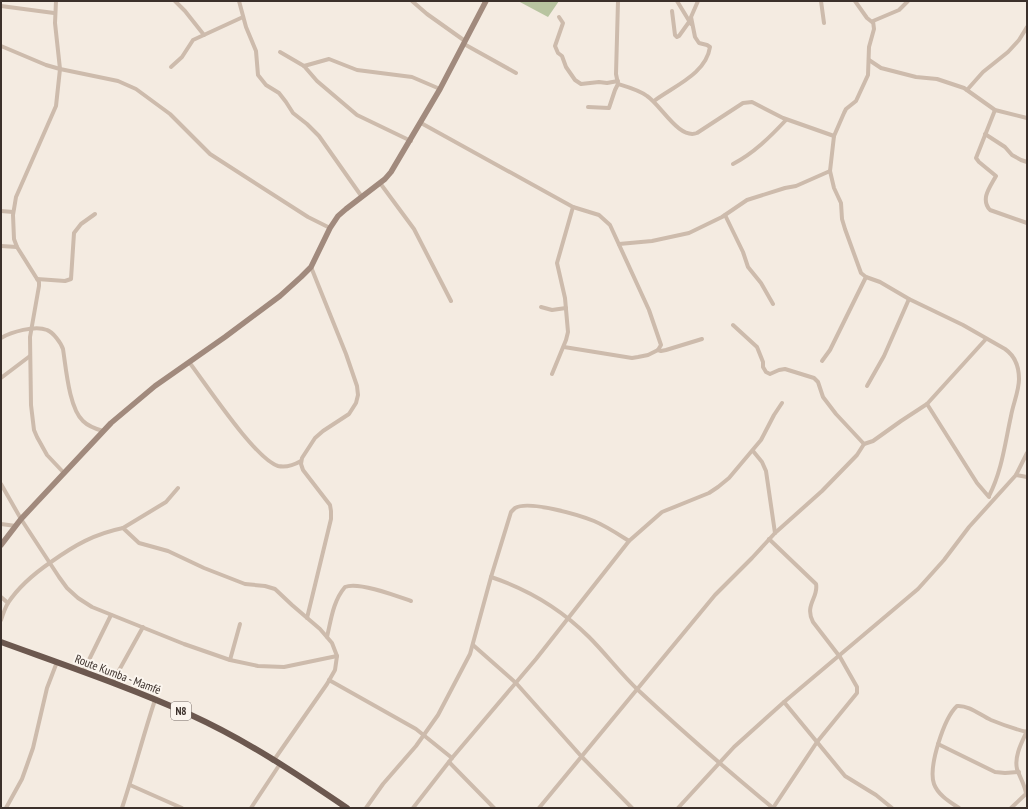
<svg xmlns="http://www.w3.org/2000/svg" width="1028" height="809" font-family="'PT Sans Narrow',sans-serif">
  <rect width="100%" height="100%" fill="#f4ebe1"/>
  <polygon fill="#b8c4a0" points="518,1 559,1 548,17"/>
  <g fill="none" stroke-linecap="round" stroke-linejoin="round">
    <g stroke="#cdbbac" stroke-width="4">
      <polyline points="56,1 55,23 60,69 56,106 16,197 13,215 14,239 17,247 39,282 39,286 30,337 31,405 34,430 37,437 47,455 64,473"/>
      <polyline points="175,1 185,11 204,35"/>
      <polyline points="239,1 246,27 256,51 258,75 266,85 279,93 286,102 293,113 307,124 319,136 362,197"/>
      <polyline points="412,1 427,14 465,41"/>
      <path d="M618,1L616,74L618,84C628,87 639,90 647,96C661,105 679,140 697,133L743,103L752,102L783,118L834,136"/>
      <polyline points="677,1 691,24"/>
      <polyline points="821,1 824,23"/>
      <polyline points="855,1 867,18 872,22"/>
      <polyline points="1,6 54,13"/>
      <polyline points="672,11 675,35 677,37 679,36 689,22"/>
      <polyline points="559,17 563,23 555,46 558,53 562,56 566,67 575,80 581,84 599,82 607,83 618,81"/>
      <polyline points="464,44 516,73"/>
      <polyline points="1,46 46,65 60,69 118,81 136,89 170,114 210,154 308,217 330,228"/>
      <polyline points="280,52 304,66 317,81 357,115 411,141"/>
      <polyline points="869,60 881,68 916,77 937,79 964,88 995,110 1027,118"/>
      <polyline points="304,66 329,59 357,70 412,77 440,89"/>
      <polyline points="171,67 182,57 193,40 243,17"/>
      <polyline points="967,90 983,72 1008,52 1019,40 1027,27"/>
      <path d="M654,101C674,86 706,74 710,47L707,45L699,43L695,37L691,17L698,1"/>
      <polyline points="588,107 609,108 615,90 618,84"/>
      <path d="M995,110L976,158L979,162L996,176C990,187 980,199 990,210L1027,223"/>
      <polyline points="421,123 573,207 557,263 565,298 568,332 566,340 552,374"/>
      <polyline points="985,134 1005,147 1012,155 1021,160 1027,162"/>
      <path d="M733,164C754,153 770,137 786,120"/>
      <polyline points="830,171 834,136 844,113 846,109 856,101 868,75 869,47 874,29 873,21 899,10 908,1"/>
      <polyline points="380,183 414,229 451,301"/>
      <polyline points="1,211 13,212"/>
      <polyline points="725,215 743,252 748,267 761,283 773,304"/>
      <path d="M619,244L652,241L689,233L722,217L747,200L785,188L796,186L830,171L834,188L841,203L842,219L845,229L861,273L866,277L880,282L909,299L963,325L1005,349C1015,356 1019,367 1019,379C1019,391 1013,404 1011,416C1005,443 1002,471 989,496"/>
      <polyline points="1,246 17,247"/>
      <polyline points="37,279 65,281 71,279 74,233 81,224 95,214"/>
      <polyline points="541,307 552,310 566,308"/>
      <polyline points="733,325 757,347 763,362 763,367 766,372 770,374 779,370 785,369 814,378 818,382 823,397 836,414 864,444"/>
      <path d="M1,338C11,332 35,325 47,330C53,332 61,343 63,349C66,368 69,408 83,421C88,426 96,429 103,431"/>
      <polyline points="564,347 632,358 638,357 648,355 658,350 661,345 649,310 610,225 599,215 573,207"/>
      <polyline points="658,350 661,351 666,350 702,339"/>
      <polyline points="822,361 830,350 866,277"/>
      <path d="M189,362C206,384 255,459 278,466C287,468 294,465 301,461"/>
      <polyline points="1,378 30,356"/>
      <polyline points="867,386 884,356 909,299"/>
      <polyline points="927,404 977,483 989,497"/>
      <polyline points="753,451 762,462 766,471 775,533"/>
      <polyline points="1016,475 1027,477"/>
      <polyline points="1,484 21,519 59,577 67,588 78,598 92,607 184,644 230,660 258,666 284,667 337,656"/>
      <polyline points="1,524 16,526"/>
      <polyline points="123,528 166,502 178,488"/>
      <path d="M491,577C527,589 562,610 589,637C606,654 621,674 638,690C682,731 727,770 773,808L817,742L857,693V687L840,657L813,622C804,605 819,597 816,584L769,539"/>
      <polyline points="1,597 8,603"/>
      <polyline points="307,618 331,519 331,511 330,505 303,470 301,464 302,458 315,438 323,431 349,414 356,403 358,395 357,386 346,354 311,267"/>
      <path d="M1,620C3,614 5,608 8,603C19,586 35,573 51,562C75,545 94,534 123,528L139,543L168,551L204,568L245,584L265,586L275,589L292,605L320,629L332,643L337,656L335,670L327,684L274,760"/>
      <path d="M327,637C331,620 333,601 345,587C358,581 397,596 411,601"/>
      <polyline points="473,645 516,683 581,756 632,808"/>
      <polyline points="230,660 240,624"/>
      <polyline points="83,672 111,615"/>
      <polyline points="329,680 416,729 452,758"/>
      <polyline points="112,683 143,627"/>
      <polyline points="784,702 845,776 876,795 892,808"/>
      <polyline points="938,744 995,772 1005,773 1019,772"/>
      <polyline points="449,762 494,808"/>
      <polyline points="130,785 182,808"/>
      <path d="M1026,793C1024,783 1020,778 1017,769C1014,756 1022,742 1027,731"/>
      <polyline points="6,808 22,779 27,765 33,748 47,688 57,662"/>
      <path d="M122,808C134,772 143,736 155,700"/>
      <polyline points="251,808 280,764"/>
      <path d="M366,808L383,784L416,746L438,715L470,654L491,577L511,512C512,511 514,509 515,508C529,500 579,515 594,521C606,526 618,534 629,541"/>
      <polyline points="413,808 452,758 536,659 629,541 662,512 709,493 718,487 729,478 761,440 774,415 782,403"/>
      <polyline points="539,808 715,595 752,558 775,533 822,491 857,455 864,444 873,441 901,421 927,404 986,339"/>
      <polyline points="678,808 734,747 784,702 918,589 944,560 969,527 1016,475 1027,453"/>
      <path d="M959,808C950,802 938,795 934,784C928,767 944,718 957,706C969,705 980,715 991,720C1003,725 1015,729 1027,732"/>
      <polyline points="1011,808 1027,793"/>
    </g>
    <polyline stroke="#a18a7d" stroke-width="5.5" points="1,545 21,519 111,423 155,386 225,337 280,296 301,277 311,267 330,228 338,216 346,209 385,179 391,172 440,89 486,1"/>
    <path stroke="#6c584f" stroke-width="6" d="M1,642C64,665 129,687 191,715C246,740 297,774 347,808"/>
  </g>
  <g text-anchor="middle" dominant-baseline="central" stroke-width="4" stroke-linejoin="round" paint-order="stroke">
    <rect fill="#fbf5ee" stroke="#756b66" stroke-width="1" x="171" y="702" width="20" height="18" rx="3"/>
    <g font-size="11" font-weight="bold" fill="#3b302b">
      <text x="181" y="711">N8</text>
    </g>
    <g font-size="12" fill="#3b302b" stroke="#fbf5ee">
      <text transform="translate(118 674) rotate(21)">Route Kumba - Mamfé</text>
    </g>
  </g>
  <rect width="1028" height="809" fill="none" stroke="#3b302b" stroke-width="4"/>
</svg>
